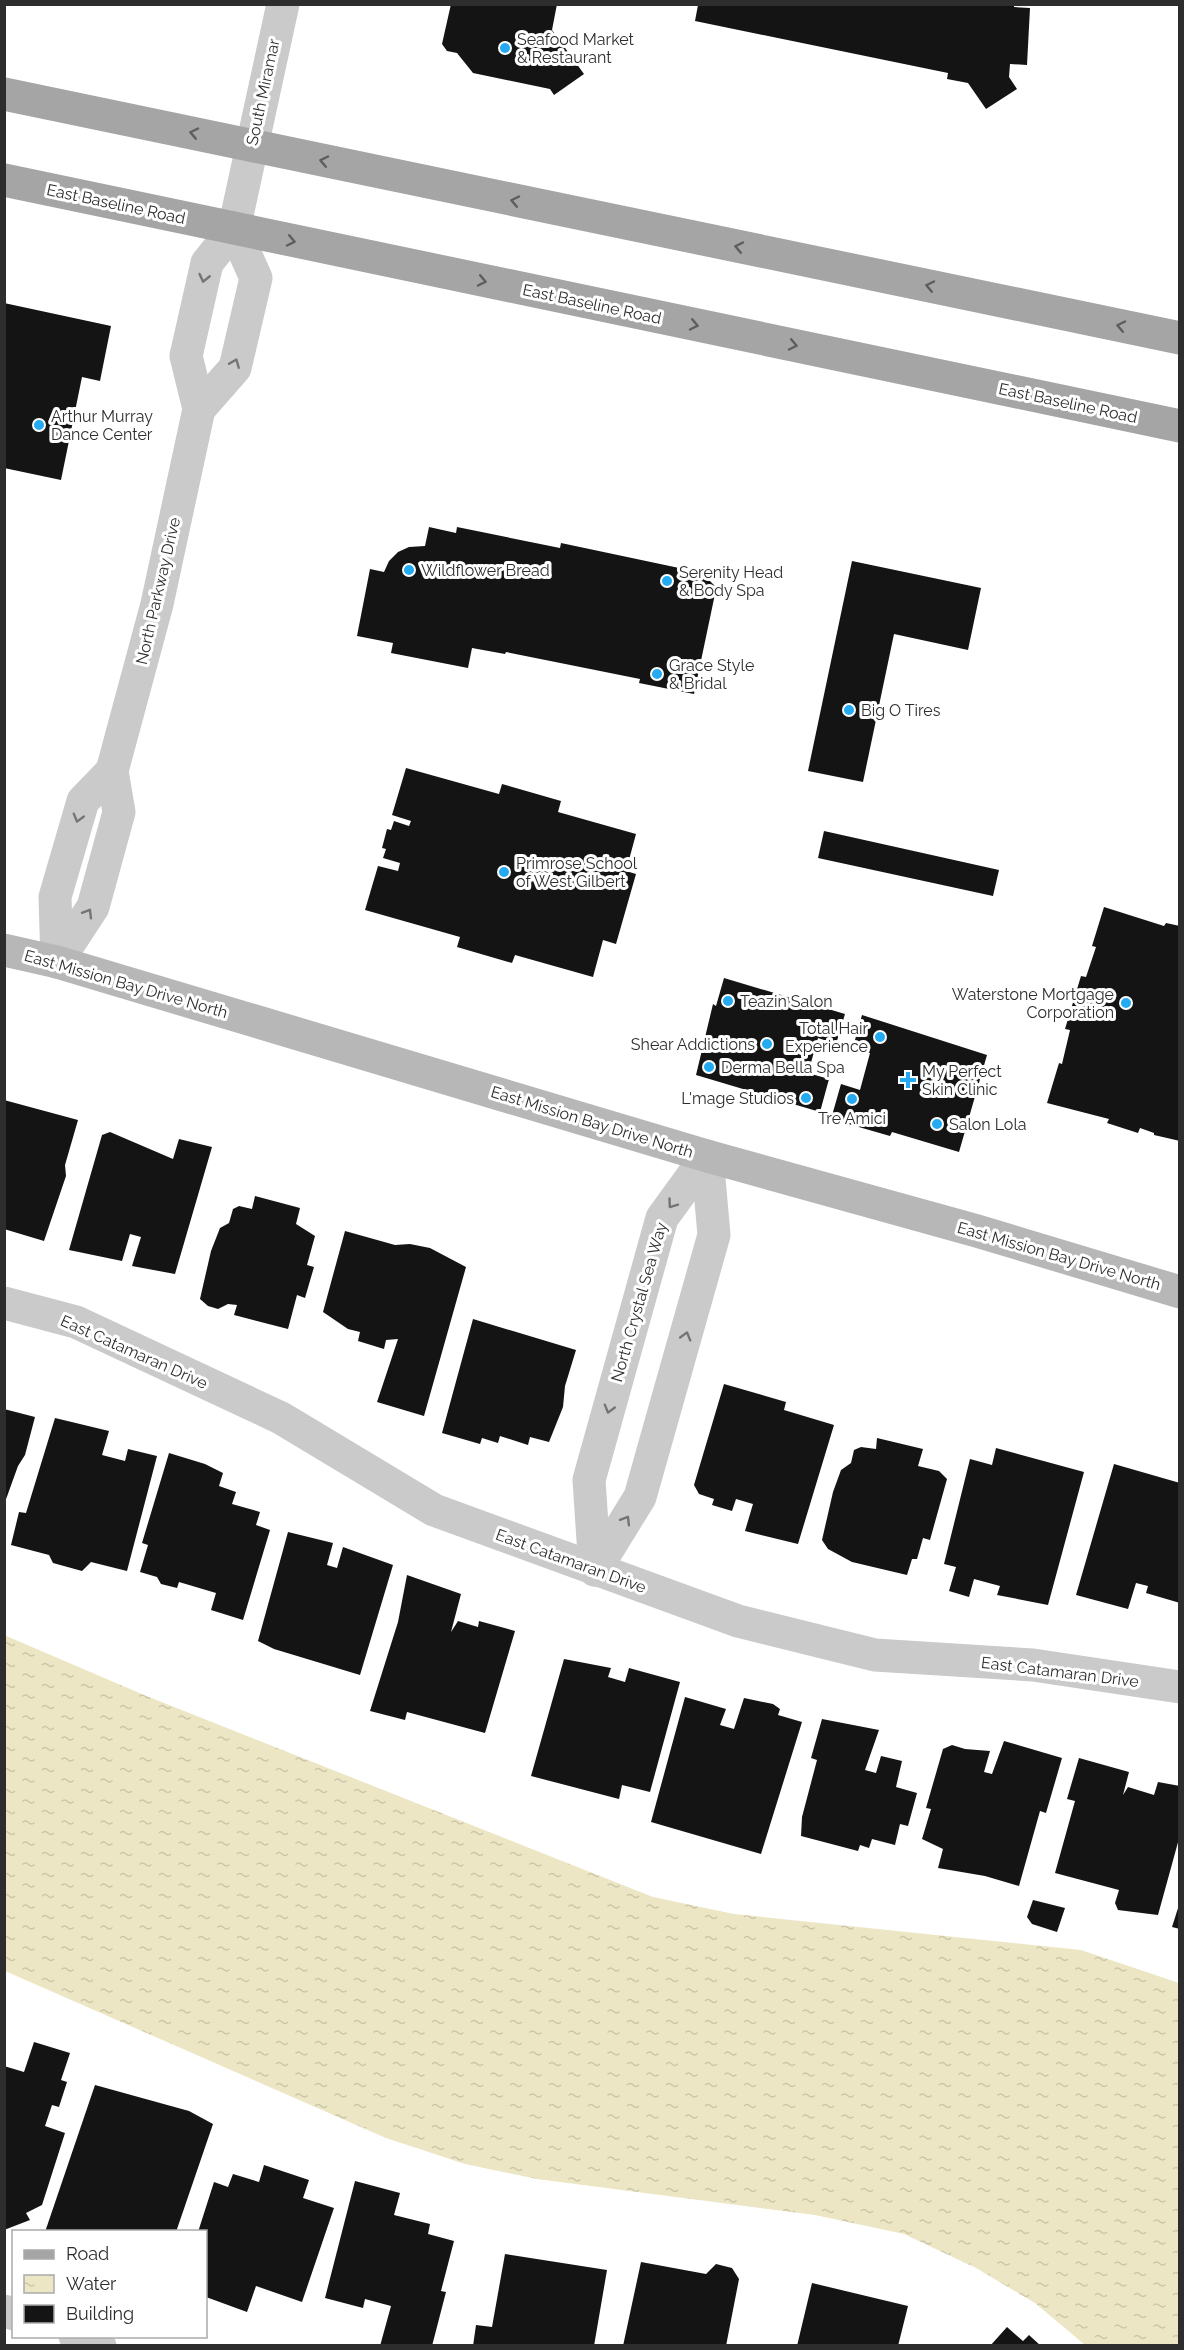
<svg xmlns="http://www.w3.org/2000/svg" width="1184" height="2350" font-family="Raleway,sans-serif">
  <defs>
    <pattern id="water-ripples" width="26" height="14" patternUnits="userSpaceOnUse" patternTransform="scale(1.5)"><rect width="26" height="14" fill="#ede6c4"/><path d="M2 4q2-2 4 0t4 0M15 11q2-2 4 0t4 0" fill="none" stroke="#ccc6a9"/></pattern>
  </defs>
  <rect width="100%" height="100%" fill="#fff"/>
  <polygon fill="url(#water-ripples)" points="4,1635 144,1695 653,1897 734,1914 1081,1950 1179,1983 1179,2345 1085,2345 1035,2303 976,2268 904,2234 815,2215 537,2179 465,2164 386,2138 5,1971"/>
  <g fill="#141414">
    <polygon points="451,4 557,4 552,30 584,74 554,95 550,89 473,73 457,53 447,51 442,44"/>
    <polygon points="698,5 1014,5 1014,7 1030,8 1027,65 1010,64 1009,77 1017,89 986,109 968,83 947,79 948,73 695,21"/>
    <polygon points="4,303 111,326 100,381 82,377 61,480 4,468"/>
    <polygon points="429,527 456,533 457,527 560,548 561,543 698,572 697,577 710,581 715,586 715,594 694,694 639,683 640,679 506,652 505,654 472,648 468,668 391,653 393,643 357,636 370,569 384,572 389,561 398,552 409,547 425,546"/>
    <polygon points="852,561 981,588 968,650 894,634 863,782 808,771"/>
    <polygon points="406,768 499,794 502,784 561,801 558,812 636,834 626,871 636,874 616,944 603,940 593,977 515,955 512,963 457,947 460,937 365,910 378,866 398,871 400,863 383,858 386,849 382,848 387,829 391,830 394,821 409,826 411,821 392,815"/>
    <polygon points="824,831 999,870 993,896 818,858"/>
    <polygon points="1104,907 1164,926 1166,923 1180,926 1180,1141 1154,1135 1154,1133 1140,1128 1138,1133 1107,1123 1109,1119 1047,1103 1059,1063 1062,1064 1070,1030 1065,1029 1081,976 1086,977 1096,947 1092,946"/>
    <polygon points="724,978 845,1014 836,1044 818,1038 808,1073 829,1079 820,1112 696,1075 713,1004 716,1006"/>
    <polygon points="862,1015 987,1055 959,1152 892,1132 890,1136 831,1119 841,1084 860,1090 870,1053 853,1047"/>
    <polygon points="4,1100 78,1120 65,1165 66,1176 44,1241 4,1229"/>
    <polygon points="110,1132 173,1159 179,1139 212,1147 175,1274 132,1266 141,1237 130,1234 122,1261 69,1250 102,1135"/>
    <polygon points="255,1196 300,1208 296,1224 315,1236 307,1265 314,1267 305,1298 297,1295 288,1329 234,1315 237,1305 228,1304 218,1309 208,1306 200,1299 211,1251 220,1228 229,1223 233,1209 239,1206 252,1209"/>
    <polygon points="345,1231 395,1245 410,1244 430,1248 466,1267 424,1416 377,1402 398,1339 386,1340 384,1349 358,1341 360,1332 348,1329 323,1312"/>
    <polygon points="473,1319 576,1350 565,1386 563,1407 549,1442 530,1437 528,1445 500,1436 498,1443 482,1438 480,1444 442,1433"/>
    <polygon points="724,1384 786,1402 784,1410 834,1425 798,1544 745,1531 753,1504 736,1499 732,1511 712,1505 714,1499 699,1494 694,1485"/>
    <polygon points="4,1409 35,1417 25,1455 18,1466 5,1502"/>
    <polygon points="55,1418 109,1431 102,1455 125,1461 128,1449 157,1456 127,1571 91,1562 82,1571 53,1563 49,1555 11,1545 19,1512 26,1513"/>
    <polygon points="877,1438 923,1449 918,1466 939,1471 947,1479 930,1540 923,1538 917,1559 912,1559 907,1575 852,1562 828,1549 822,1540 833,1492 841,1470 851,1463 854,1450 861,1447 876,1449"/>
    <polygon points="996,1448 1084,1472 1048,1605 997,1595 1000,1586 974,1579 969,1597 949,1591 956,1567 944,1564 970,1459 992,1465"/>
    <polygon points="169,1453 205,1464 223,1473 219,1486 236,1492 232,1504 260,1512 256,1525 270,1530 243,1620 211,1610 216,1593 179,1582 177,1588 161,1584 157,1577 140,1572 148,1545 142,1543"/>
    <polygon points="1114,1464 1180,1483 1180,1603 1146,1593 1148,1586 1136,1583 1128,1609 1076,1595"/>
    <polygon points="288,1532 333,1543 327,1565 337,1568 343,1547 393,1565 360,1675 274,1649 258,1641"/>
    <polygon points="407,1575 461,1594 451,1632 458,1621 478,1627 479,1621 515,1631 485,1733 407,1712 405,1720 370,1711 398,1622"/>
    <polygon points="564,1659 611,1668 608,1677 625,1682 629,1668 680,1682 650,1792 622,1785 619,1799 531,1776"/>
    <polygon points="685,1697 726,1709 720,1725 734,1729 744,1698 773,1704 780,1709 778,1715 802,1722 761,1854 651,1822"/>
    <polygon points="822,1719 879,1730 865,1770 876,1773 881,1756 902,1761 896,1787 917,1793 908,1826 900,1824 895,1845 872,1839 869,1848 860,1845 858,1851 801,1836 802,1817 817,1760 811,1758"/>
    <polygon points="1004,1741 1062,1758 1046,1813 1040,1811 1019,1886 985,1876 938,1868 943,1849 922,1839 931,1809 926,1808 943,1749 952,1745 965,1749 990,1751 984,1772 992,1774"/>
    <polygon points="1079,1758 1129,1772 1123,1795 1128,1787 1154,1795 1158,1782 1180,1786 1180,1835 1158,1915 1118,1910 1115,1903 1119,1890 1055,1873 1075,1801 1067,1799"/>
    <polygon points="1033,1900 1065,1908 1057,1932 1032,1924 1027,1917"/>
    <polygon points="1179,1905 1180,1905 1180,1929 1172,1927"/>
    <polygon points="34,2042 70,2053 61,2080 67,2082 59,2107 52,2105 45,2126 65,2133 42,2205 26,2213 30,2220 4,2230 4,2066 24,2072"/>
    <polygon points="95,2085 189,2111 213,2124 176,2232 45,2232"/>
    <polygon points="264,2165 309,2180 303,2198 334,2208 302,2302 256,2286 247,2312 206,2297 206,2232 198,2232 214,2182 228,2187 233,2174 259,2182"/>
    <polygon points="355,2181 400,2193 394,2215 430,2224 428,2234 454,2241 441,2291 446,2292 432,2346 380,2346 391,2306 365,2299 363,2308 325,2298"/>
    <polygon points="505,2254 607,2270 594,2346 473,2346 476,2325 492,2327"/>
    <polygon points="641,2262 706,2274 716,2264 732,2268 739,2279 726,2346 623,2346"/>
    <polygon points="812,2283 908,2306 898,2346 797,2346"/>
    <polygon points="1007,2327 1023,2341 1029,2335 1041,2346 990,2346"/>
  </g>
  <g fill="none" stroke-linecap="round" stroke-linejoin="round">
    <g stroke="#cacaca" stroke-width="33">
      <polyline points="199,409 235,368 256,278 234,229"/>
      <polyline points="57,962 93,907 119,812 112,771 157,604 199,409 186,356 207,263 234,229 283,4"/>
      <polyline points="57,962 55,897 83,801 112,771"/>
      <polyline points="4,1303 76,1322 281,1418 434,1510 738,1621 875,1655 1033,1665 1180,1687"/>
      <polyline points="595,1570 589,1480 662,1218 707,1156"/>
      <polyline points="595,1570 640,1497 714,1235 707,1156"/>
      <polyline points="4,2311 14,2314"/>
      <polyline points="75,2336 100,2346"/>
    </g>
    <polyline stroke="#b7b7b7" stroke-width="33" points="4,950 57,962 707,1156 977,1231 1180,1292"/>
    <g stroke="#a5a5a5" stroke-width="33">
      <polyline points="4,94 1180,338"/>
      <polyline points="4,180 1180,426"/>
    </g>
  </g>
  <defs><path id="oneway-chevron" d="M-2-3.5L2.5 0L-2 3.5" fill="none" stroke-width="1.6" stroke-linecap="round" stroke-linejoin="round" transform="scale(1.5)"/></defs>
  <g stroke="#5d5d5d">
    <use href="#oneway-chevron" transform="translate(194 133) rotate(-168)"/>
    <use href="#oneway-chevron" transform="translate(324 161) rotate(-168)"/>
    <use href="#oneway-chevron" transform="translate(515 201) rotate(-168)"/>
    <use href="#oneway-chevron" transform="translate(291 241) rotate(12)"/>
    <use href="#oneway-chevron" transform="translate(739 247) rotate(-168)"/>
    <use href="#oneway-chevron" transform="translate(482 281) rotate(12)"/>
    <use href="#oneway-chevron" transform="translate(930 286) rotate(-168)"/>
    <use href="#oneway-chevron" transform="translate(694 325) rotate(12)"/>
    <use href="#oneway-chevron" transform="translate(1121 326) rotate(-168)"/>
    <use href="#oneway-chevron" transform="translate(793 345) rotate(12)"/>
  </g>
  <g stroke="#747474">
    <use href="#oneway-chevron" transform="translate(204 278) rotate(103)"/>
    <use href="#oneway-chevron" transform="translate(235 363) rotate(-68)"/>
    <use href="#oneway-chevron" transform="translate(78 818) rotate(106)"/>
    <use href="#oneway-chevron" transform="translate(88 913) rotate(-59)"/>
    <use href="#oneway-chevron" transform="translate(672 1204) rotate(126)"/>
    <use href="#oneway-chevron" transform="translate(686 1336) rotate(-74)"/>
    <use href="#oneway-chevron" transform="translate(609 1409) rotate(106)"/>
    <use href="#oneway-chevron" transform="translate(626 1520) rotate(-59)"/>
  </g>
  <g fill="#23aaf1" stroke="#fff" stroke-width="2">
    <circle cx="505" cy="48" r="6"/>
    <circle cx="39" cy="425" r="6"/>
    <circle cx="409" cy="570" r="6"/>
    <circle cx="667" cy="581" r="6"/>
    <circle cx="657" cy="674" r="6"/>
    <circle cx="849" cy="710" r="6"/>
    <circle cx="504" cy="872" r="6"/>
    <circle cx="728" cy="1001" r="6"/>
    <circle cx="1126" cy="1003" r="6"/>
    <circle cx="880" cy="1037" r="6"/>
    <circle cx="767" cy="1044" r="6"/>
    <circle cx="709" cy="1067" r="6"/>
    <path d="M905 1071h6v6h6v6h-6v6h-6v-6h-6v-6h6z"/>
    <circle cx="806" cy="1098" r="6"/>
    <circle cx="852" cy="1099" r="6"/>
    <circle cx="937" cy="1124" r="6"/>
  </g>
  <g text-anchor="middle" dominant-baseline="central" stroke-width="6" stroke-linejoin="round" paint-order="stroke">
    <g font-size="16" fill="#2d2d2d" stroke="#fff" text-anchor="start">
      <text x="517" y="39">Seafood Market<tspan x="517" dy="18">&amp; Restaurant</tspan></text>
      <text x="51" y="416">Arthur Murray<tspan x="51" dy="18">Dance Center</tspan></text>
      <text x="421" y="570">Wildflower Bread</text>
      <text x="679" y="572">Serenity Head<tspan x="679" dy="18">&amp; Body Spa</tspan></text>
      <text x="669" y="665">Grace Style<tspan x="669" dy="18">&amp; Bridal</tspan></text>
      <text x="861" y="710">Big O Tires</text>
      <text x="516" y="863">Primrose School<tspan x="516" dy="18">of West Gilbert</tspan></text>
      <text x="1114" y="994" text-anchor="end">Waterstone Mortgage<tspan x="1114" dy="18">Corporation</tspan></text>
      <text x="740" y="1001">Teazin Salon</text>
      <text x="868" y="1028" text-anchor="end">Total Hair<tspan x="868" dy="18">Experience</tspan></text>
      <text x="755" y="1044" text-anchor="end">Shear Addictions</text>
      <text x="721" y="1067">Derma Bella Spa</text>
      <text x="922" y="1071">My Perfect<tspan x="922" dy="18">Skin Clinic</tspan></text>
      <text x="794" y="1098" text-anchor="end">L'mage Studios</text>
      <text x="852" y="1118" text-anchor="middle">Tre Amici</text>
      <text x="949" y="1124">Salon Lola</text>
    </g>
    <g font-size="16" fill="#2d2d2d" stroke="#fff">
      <text transform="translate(263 92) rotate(-78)">South Miramar</text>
      <text transform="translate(116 204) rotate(12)">East Baseline Road</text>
      <text transform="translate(592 304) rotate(12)">East Baseline Road</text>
      <text transform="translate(1068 403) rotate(12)">East Baseline Road</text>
      <text transform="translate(158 591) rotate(-77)">North Parkway Drive</text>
      <text transform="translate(126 984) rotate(16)">East Mission Bay Drive North</text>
      <text transform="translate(592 1122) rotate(17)">East Mission Bay Drive North</text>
      <text transform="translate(1059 1256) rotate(16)">East Mission Bay Drive North</text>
      <text transform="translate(639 1302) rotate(-74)">North Crystal Sea Way</text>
      <text transform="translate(134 1352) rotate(24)">East Catamaran Drive</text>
      <text transform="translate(571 1561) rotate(20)">East Catamaran Drive</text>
      <text transform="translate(1060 1672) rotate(7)">East Catamaran Drive</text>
    </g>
  </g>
  <rect width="1184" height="2350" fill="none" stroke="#2d2d2d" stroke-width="12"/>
  <rect x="12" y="2230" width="195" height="108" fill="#ffffff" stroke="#ababab" stroke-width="1.5"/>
  <rect x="24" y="2250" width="30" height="9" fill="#a5a5a5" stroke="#ababab" stroke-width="1.5"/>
  <text x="66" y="2260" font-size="18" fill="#2d2d2d">Road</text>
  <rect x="24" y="2275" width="30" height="18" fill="url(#water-ripples)" stroke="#ababab" stroke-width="1.5"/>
  <text x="66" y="2290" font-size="18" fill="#2d2d2d">Water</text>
  <rect x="24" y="2305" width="30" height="18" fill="#141414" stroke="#ababab" stroke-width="1.5"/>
  <text x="66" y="2320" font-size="18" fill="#2d2d2d">Building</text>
</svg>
